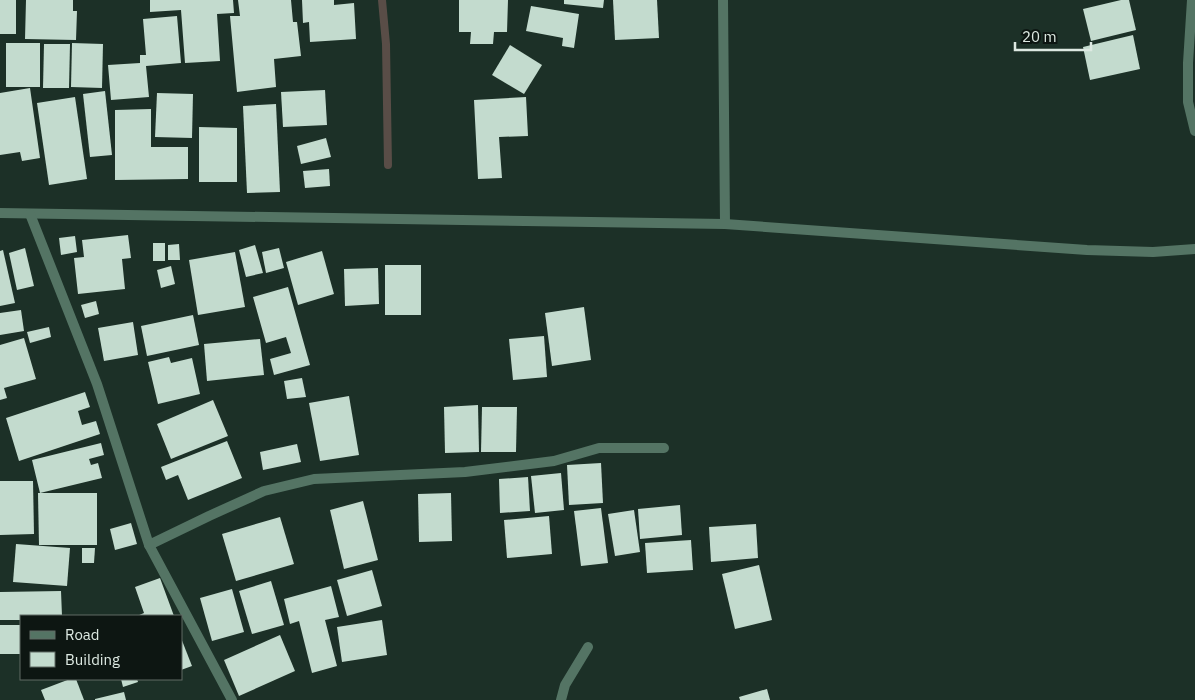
<svg xmlns="http://www.w3.org/2000/svg" width="1195" height="700" font-family="'IBM Plex Sans',sans-serif">
  <rect width="100%" height="100%" fill="#1c3027"/>
  <g fill="none" stroke-linecap="round" stroke-linejoin="round">
    <polyline stroke="#594d47" stroke-width="8" points="382,0 386,44 388,165"/>
  </g>
  <g fill="#c3dbce">
    <rect x="0" y="0" width="16" height="34"/>
    <polygon points="26,0 73,0 73,11 77,11 76,40 25,39"/>
    <polygon points="150,0 233,0 234,13 217,14 220,61 185,63 181,10 150,12"/>
    <polygon points="238,0 291,0 293,22 297,22 301,56 274,59 276,87 237,92 230,16 240,16"/>
    <polygon points="302,0 334,0 334,5 354,3 356,39 310,42 309,22 303,23"/>
    <polygon points="459,0 508,0 507,32 494,32 493,44 470,44 471,32 459,32"/>
    <polygon points="564,0 604,0 603,8 564,4"/>
    <polygon points="613,0 657,0 659,38 615,40"/>
    <polygon points="1121,0 1129,0 1136,30 1091,41 1083,9"/>
    <polygon points="531,6 579,14 574,48 562,46 563,38 526,31"/>
    <polygon points="177,16 181,63 146,66 149,97 111,100 108,65 140,63 140,55 146,55 143,19"/>
    <polygon points="1133,35 1140,69 1090,80 1083,47"/>
    <rect x="6" y="43" width="34" height="44"/>
    <polygon points="72,43 103,44 102,88 71,87"/>
    <polygon points="44,44 70,44 69,88 43,88"/>
    <polygon points="510,45 542,65 524,94 492,75"/>
    <polygon points="30,88 40,158 22,161 20,152 0,155 0,93"/>
    <polygon points="325,90 327,125 283,127 281,92"/>
    <polygon points="105,91 112,155 90,157 83,94"/>
    <polygon points="157,93 193,94 192,138 155,137"/>
    <polygon points="75,97 87,179 49,185 37,103"/>
    <polygon points="526,97 528,136 499,137 502,178 478,179 474,100"/>
    <polygon points="276,104 280,192 247,193 243,106"/>
    <polygon points="151,109 151,147 188,147 188,179 115,180 115,110"/>
    <polygon points="199,127 237,128 237,182 199,182"/>
    <polygon points="326,138 331,157 301,164 297,146"/>
    <polygon points="329,169 330,186 305,188 303,171"/>
    <polygon points="128,235 131,258 122,259 125,289 78,294 74,258 84,257 82,240"/>
    <polygon points="75,236 77,252 61,255 59,238"/>
    <rect x="153" y="243" width="12" height="18"/>
    <polygon points="179,244 180,260 168,260 168,245"/>
    <polygon points="255,245 263,273 246,277 239,250"/>
    <polygon points="25,248 34,286 17,290 9,253"/>
    <polygon points="279,248 284,268 266,273 262,252"/>
    <polygon points="3,250 15,303 0,306 0,251"/>
    <polygon points="322,251 334,294 298,305 286,262"/>
    <polygon points="235,252 245,307 198,315 189,260"/>
    <rect x="385" y="265" width="36" height="50"/>
    <polygon points="171,266 175,284 161,288 157,270"/>
    <polygon points="378,268 379,304 345,306 344,269"/>
    <polygon points="288,287 310,365 274,375 270,359 291,353 286,337 266,343 253,297"/>
    <polygon points="96,301 99,314 85,318 81,305"/>
    <polygon points="584,307 591,360 552,366 545,313"/>
    <polygon points="21,310 24,331 0,335 0,313"/>
    <polygon points="193,315 199,345 147,356 141,326"/>
    <polygon points="133,322 138,355 104,361 98,328"/>
    <polygon points="49,327 51,337 30,343 27,332"/>
    <polygon points="544,336 547,377 513,380 509,339"/>
    <polygon points="24,338 36,379 4,388 7,398 0,400 0,345"/>
    <polygon points="260,339 264,375 207,381 204,344"/>
    <polygon points="169,357 171,363 192,358 200,394 158,404 148,362"/>
    <polygon points="302,378 306,397 287,399 284,381"/>
    <polygon points="85,392 90,407 78,411 82,425 96,421 100,434 19,461 6,418"/>
    <polygon points="349,396 359,455 320,461 309,403"/>
    <polygon points="213,400 228,436 171,459 157,424"/>
    <polygon points="478,405 479,452 445,453 444,407"/>
    <polygon points="482,407 517,407 516,452 481,452"/>
    <polygon points="227,441 242,478 188,500 178,475 166,480 161,467"/>
    <polygon points="101,443 104,455 89,459 91,465 98,463 102,478 40,493 32,460"/>
    <polygon points="297,444 301,462 263,470 260,452"/>
    <polygon points="601,463 603,503 569,505 567,465"/>
    <polygon points="561,473 564,510 535,513 531,476"/>
    <polygon points="528,477 530,511 500,513 499,479"/>
    <polygon points="0,481 33,481 34,534 0,535"/>
    <polygon points="38,493 97,493 97,545 39,545"/>
    <polygon points="451,493 452,541 419,542 418,494"/>
    <polygon points="363,501 378,560 344,569 330,510"/>
    <polygon points="680,505 682,535 640,539 638,509"/>
    <polygon points="601,508 608,563 581,566 574,511"/>
    <polygon points="634,510 640,552 615,556 608,514"/>
    <polygon points="549,516 552,554 507,558 504,520"/>
    <polygon points="280,517 294,564 236,581 222,534"/>
    <polygon points="131,523 137,544 115,550 110,529"/>
    <polygon points="756,524 758,558 711,562 709,527"/>
    <polygon points="691,540 693,570 647,573 645,543"/>
    <polygon points="16,544 70,548 67,586 13,582"/>
    <polygon points="82,548 95,548 94,563 82,563"/>
    <polygon points="759,565 772,620 735,629 722,574"/>
    <polygon points="372,570 382,606 347,616 337,580"/>
    <polygon points="160,578 174,616 137,616 144,613 135,587"/>
    <polygon points="271,581 284,625 252,634 239,591"/>
    <polygon points="331,586 339,617 325,620 337,666 312,673 299,621 290,624 284,599"/>
    <polygon points="232,589 244,632 212,641 200,598"/>
    <polygon points="61,591 62,616 21,616 21,620 0,620 0,592"/>
    <polygon points="382,620 387,655 342,662 337,627"/>
    <rect x="0" y="625" width="21" height="29"/>
    <polygon points="280,635 295,671 239,696 224,660"/>
    <polygon points="181,638 192,666 181,670"/>
    <polygon points="70,679 76,679 84,700 45,700 41,690"/>
    <polygon points="121,679 137,679 138,682 123,687"/>
    <polygon points="767,689 770,700 740,700 739,697"/>
    <polygon points="124,692 126,700 95,700 95,699"/>
  </g>
  <g fill="none" stroke-linecap="round" stroke-linejoin="round">
    <g stroke="#547464" stroke-width="10">
      <polyline points="723,0 725,224"/>
      <polyline points="1192,0 1188,63 1188,102 1195,131"/>
      <polyline points="0,213 725,224 1087,250 1153,252 1195,249"/>
      <polyline points="30,214 97,384 149,545 232,700"/>
      <polyline points="149,545 209,516 264,491 314,479 465,472 554,461 599,448 664,448"/>
      <polyline points="561,700 565,685 588,647"/>
    </g>
  </g>
  <rect x="20" y="615" width="162" height="65" fill="#0d1612" stroke="#606a65"/>
  <rect x="30" y="631" width="25" height="8" fill="#547464" stroke="#606a65"/>
  <text x="65" y="640" font-size="15" fill="#dde9e2">Road</text>
  <rect x="30" y="652" width="25" height="15" fill="#c3dbce" stroke="#606a65"/>
  <text x="65" y="665" font-size="15" fill="#dde9e2">Building</text>
  <path d="M1015 42v8h76v-8" fill="none" stroke="#dde9e2" stroke-width="2.5"/>
  <text x="1022" y="42" font-size="15" fill="#dde9e2" stroke="#0d1612" stroke-width="4" paint-order="stroke">20 m</text>
</svg>
